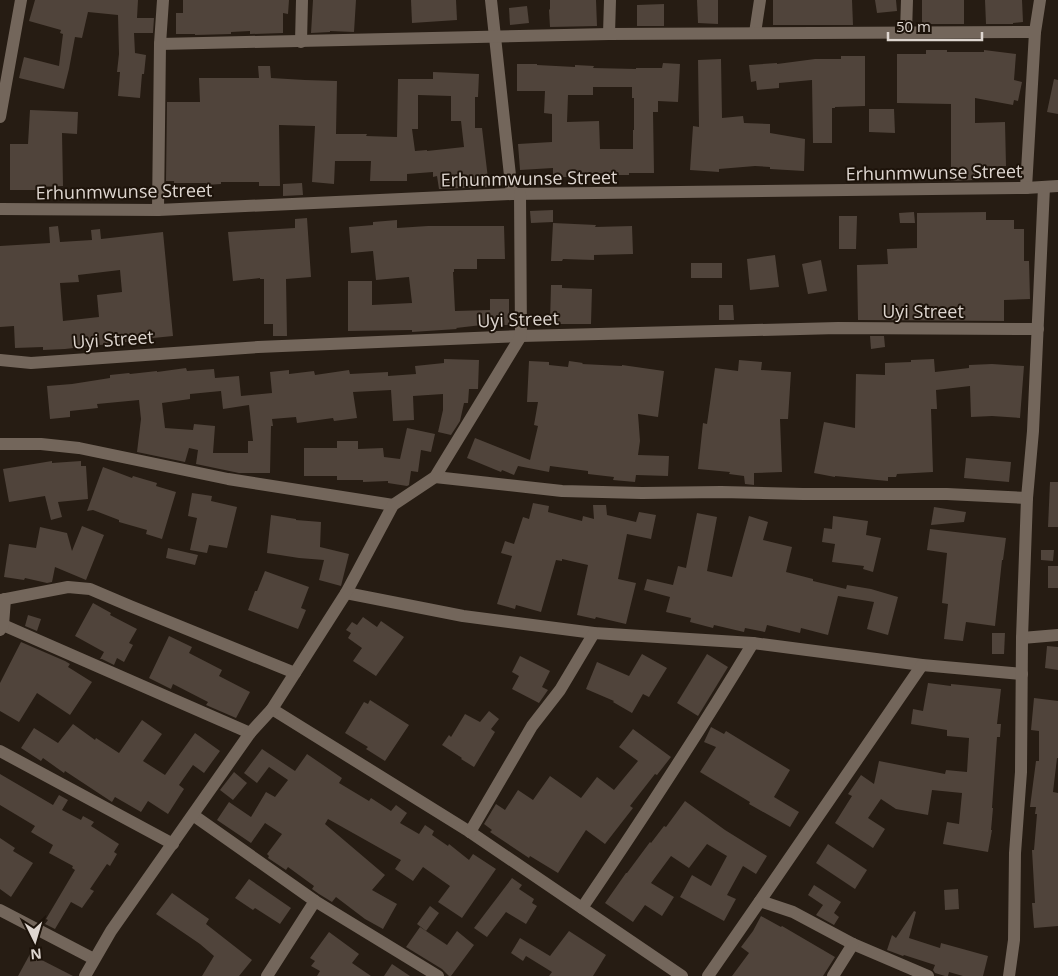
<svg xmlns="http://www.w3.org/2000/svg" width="1058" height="976" font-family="'Open Sans',sans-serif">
  <rect width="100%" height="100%" fill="#261c13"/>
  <g fill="#50443b" fill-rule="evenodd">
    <polygon points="35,0 138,0 137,18 154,18 153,33 134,33 135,53 146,55 144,74 142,74 140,98 118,96 120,72 117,72 119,54 118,15 88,12 82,38 75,37 69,69 64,89 19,78 24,57 59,66 63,34 60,33 61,30 29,21"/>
    <polygon points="183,0 289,0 288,14 283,13 283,33 250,34 250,31 231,32 231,34 195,35 195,34 176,34 176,13 183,13"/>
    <polygon points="313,0 356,0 354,32 330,31 330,32 311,33"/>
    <polygon points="411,0 456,0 457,20 412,23"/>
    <polygon points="550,0 596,0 597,26 550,27 549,10 550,9"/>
    <polygon points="697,0 718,0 718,24 698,23"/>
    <polygon points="773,0 852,0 853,25 773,25"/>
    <polygon points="875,0 896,0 897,11 877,13"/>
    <rect x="922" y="0" width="42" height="24"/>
    <polygon points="985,0 1022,0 1023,22 1013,23 1013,24 986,24"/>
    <polygon points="664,4 664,26 637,26 637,5"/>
    <polygon points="527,6 529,23 510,25 509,8"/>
    <polygon points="926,50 947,50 947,52 984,52 984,50 1016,54 1014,80 1022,82 1018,101 1014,100 1013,105 975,98 975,123 1005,122 1006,166 975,167 975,180 951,181 951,104 897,103 897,54 926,54"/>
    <polygon points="841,56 865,56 865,106 835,107 835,108 832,108 832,143 813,143 812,80 779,83 779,88 757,90 756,81 751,82 749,65 777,63 777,64 815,59 841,59"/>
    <polygon points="721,59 722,118 743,116 744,123 770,124 770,133 805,139 804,171 770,169 770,167 755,166 719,169 719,172 690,170 693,126 699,127 698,60"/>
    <path d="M663,63L680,64L678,102L658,101V112H653L654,173H629V175H604V173L571,175V177H553V168L520,170L518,144L552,142V114L544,113L545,91H517V64H537V65L575,67V65L594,66L593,68L636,69V68H662ZM593,87H632V98H634V130H633V149H600L599,121L567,122L568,95H593Z"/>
    <path d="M258,66H270L271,78L305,80L337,81L336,134H367L366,136L397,137L398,79H433V72L479,74L478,97H475V128H482L489,187L439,189L437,176L433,177V172L407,174V181H370L371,161H335L334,184L312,182L315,126L279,125L280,186H259V182H221V184L206,185V183H174V181H166L167,102H200L199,78H259ZM418,95L451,96V121H461L464,147L427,151V150L415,151L412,129H418Z"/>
    <polygon points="1054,79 1058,80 1058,114 1047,112"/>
    <polygon points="869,109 894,109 895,133 869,132"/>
    <polygon points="30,110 78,112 77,134 62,133 63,186 36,187 36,190 10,190 10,144 28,144"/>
    <polygon points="302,183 303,195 283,196 283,184"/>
    <polygon points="553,210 553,222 531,223 530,211"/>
    <polygon points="914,212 915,223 900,223 899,213"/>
    <polygon points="986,212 986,220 1014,220 1014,229 1024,229 1024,261 1029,261 1030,299 1004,300 1004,321 858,320 857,265 888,264 887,249 917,248 917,213"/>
    <polygon points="839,216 857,216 856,249 839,249"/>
    <polygon points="307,218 311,277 286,279 287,336 273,336 273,324 264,324 264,279 260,279 260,278 233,281 228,232 295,228 295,219"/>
    <polygon points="397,220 397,228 428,226 504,226 505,259 477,259 477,269 454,269 454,272 453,272 455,311 490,310 490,299 509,299 509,325 482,325 456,328 457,329 412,332 412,330 348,331 348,281 372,281 372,305 412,303 409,277 376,280 373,251 351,253 349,227 373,225 373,222"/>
    <polygon points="553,223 596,225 595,227 632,226 633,254 594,255 594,260 563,259 562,261 551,261"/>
    <path d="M58,226L60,242L92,240L91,230L100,229L101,239L163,232L173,336L143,339L144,340L65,349L43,350V347L15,348L14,326L0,327V246L50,243L49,227ZM120,270L122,292L97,295L99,317L63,321L60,283L79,282L78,275Z"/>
    <polygon points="775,255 779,287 750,290 747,259"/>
    <polygon points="821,260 827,291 808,294 802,264"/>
    <rect x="691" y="263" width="31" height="15"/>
    <polygon points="551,285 562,285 562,288 592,289 591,324 550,324"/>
    <polygon points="719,305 733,305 734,320 719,320"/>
    <polygon points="870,336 884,336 885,347 871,349"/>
    <path d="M444,359L479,360L478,389H469L468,403H464L460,421L451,435L438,432L443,410V394L413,396L414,420L393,421L391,390L353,392L357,418L334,421L333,418L297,423L296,417L272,419L273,426H271L270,473H239L196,464L198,450L189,448L185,462L137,452L141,419L139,400L97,404L98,408L70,411V417L50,419L47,386L72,384L110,378V375L129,373L130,374L157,371V372L186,368L187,371L214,369L215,378L239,376L241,396L272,393L270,372L289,370V374L314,371L315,375L349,370L350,374L388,372V376L416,374L415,366L444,363ZM221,391L223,409L249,405L253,441H248V453H213L215,426L194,424L193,430L165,428L162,403L190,399V394Z"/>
    <polygon points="934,359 935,372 969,368 969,365 992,364 1024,366 1020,418 992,416 971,417 970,386 936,390 937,409 931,409 933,472 897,474 896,477 888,477 888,481 835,476 835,477 814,473 824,422 855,428 856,374 885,375 885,363 911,362 911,360"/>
    <polygon points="739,360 762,362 761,370 791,372 788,419 780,419 782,472 754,473 754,485 745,484 744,476 729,474 730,472 698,469 703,423 707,424 715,368 738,371"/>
    <polygon points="529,361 549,362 549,365 568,367 569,361 583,363 582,364 622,366 622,365 664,371 658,417 638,414 640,441 638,455 669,456 668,476 636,475 635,482 613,480 614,477 588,474 588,471 550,466 549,472 518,466 514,475 502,470 501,472 467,458 475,438 530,460 538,426 534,425 538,402 527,402"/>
    <polygon points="407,428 435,434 431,452 421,450 418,472 411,471 409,485 407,486 388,483 388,481 363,482 363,480 337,480 337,476 304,476 304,448 337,448 337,441 358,441 358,449 383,448 384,457 400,459"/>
    <polygon points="966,458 1011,462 1009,482 964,478"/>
    <polygon points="52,461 52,463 81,461 81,466 86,466 88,499 58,502 62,517 51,520 45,496 9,502 3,469"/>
    <polygon points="103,467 132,478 133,476 157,483 156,486 176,492 162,539 146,534 147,530 119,522 119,520 93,510 87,511"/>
    <polygon points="1050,482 1058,482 1058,527 1048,527"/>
    <polygon points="192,493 212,496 211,501 237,507 227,548 209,545 207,553 190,550 197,518 188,516"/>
    <polygon points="533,503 549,506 548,512 582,521 583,516 594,519 593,505 606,505 607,515 636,522 639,512 656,515 651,539 627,534 618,579 636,583 626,624 596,617 595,619 577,615 588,565 562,559 562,561 556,560 541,612 516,605 515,609 497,604 512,556 501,553 505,541 514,544 523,517 529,519"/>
    <polygon points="934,507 966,512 964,522 931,525"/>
    <polygon points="697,513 717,517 707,571 732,577 749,516 768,522 763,540 792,547 786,572 813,579 813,581 846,589 847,585 871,589 898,597 888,635 867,629 874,602 838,596 828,635 801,628 800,633 767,625 765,632 745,628 744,632 714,625 713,628 690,622 691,618 666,612 670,597 644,590 647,579 673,585 678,566 686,568"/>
    <polygon points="271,515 296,519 296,520 321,522 320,547 349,554 341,586 319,580 324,560 299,558 267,553"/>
    <polygon points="833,516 868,521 866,535 881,538 873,572 863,569 864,566 832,562 835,544 822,542 824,528 832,529"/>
    <polygon points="82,526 104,535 86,580 55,567 52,582 47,583 25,578 24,580 4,577 9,544 36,548 40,527 67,533 72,551"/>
    <polygon points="930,529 1006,538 1003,560 1002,560 995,626 966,622 963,641 944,639 948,604 942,603 947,553 927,550"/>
    <polygon points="168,548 198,555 195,565 166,558"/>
    <polygon points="1041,550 1054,550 1053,561 1041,560"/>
    <rect x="1048" y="566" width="10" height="22"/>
    <polygon points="265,571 309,587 301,608 306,610 298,629 248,610 255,591 257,591"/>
    <polygon points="93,603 111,613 110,615 137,629 129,643 133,645 124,662 117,658 114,665 102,659 100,659 104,652 75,636"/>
    <polygon points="28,615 41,619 37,631 25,626"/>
    <polygon points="363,617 377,627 381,621 404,637 376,676 353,661 362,648 348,638 351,633 346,630 352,622 357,625"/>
    <polygon points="992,633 1005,633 1004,654 992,654"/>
    <polygon points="169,636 192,647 189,653 222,670 219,676 250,692 236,718 206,705 208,702 173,684 171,689 149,678"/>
    <polygon points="21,642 65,661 70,664 68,667 92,682 70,715 37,693 19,722 0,711 0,683"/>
    <polygon points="1047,646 1058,647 1058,670 1045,668"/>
    <polygon points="642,654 667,668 649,697 643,694 632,713 613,702 614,701 586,689 597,662 629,676"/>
    <polygon points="707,654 728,667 698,716 677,703"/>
    <polygon points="520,656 550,671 542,687 548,690 539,703 512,689 519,676 512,672"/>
    <polygon points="928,683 951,686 951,684 1001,689 997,724 1001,724 1000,737 997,737 992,808 993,808 991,830 992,830 988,852 943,844 947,822 959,824 962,793 932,790 928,815 896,809 881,799 868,818 885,829 873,848 835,823 852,796 848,794 861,775 874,784 879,761 945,774 946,770 967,772 969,738 947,736 947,730 911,724 913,709 923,711"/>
    <polygon points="1034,698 1058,701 1058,758 1057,758 1053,792 1058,793 1058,926 1034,928 1032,903 1035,903 1032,850 1034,850 1037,814 1035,814 1036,807 1030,807 1036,761 1039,761 1039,731 1031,730"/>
    <polygon points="370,700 409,725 385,761 366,749 368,747 345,733 364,702 368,704"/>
    <polygon points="489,711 499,719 491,729 495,732 474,767 461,759 462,758 442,745 449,735 451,737 465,714 480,722"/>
    <polygon points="142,720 162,734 143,761 165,775 195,733 220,751 204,773 193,765 179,785 184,789 168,814 148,801 141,812 115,797 112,802 65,771 64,773 43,758 41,761 21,748 34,728 58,743 73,724 95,740 96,738 119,753"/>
    <polygon points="711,727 724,734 726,731 790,770 774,797 799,812 790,827 749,804 750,802 700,772 716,747 704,742"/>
    <polygon points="633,729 671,757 657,775 655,774 630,806 633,808 605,844 586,830 558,873 530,856 529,858 490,832 492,830 484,824 496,804 505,810 518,790 533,800 550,776 581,798 597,777 614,790 638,761 619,747"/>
    <polygon points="262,749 295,771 307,754 342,778 339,783 369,801 371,798 391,811 396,805 407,813 400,823 419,834 425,825 434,831 432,835 448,846 449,844 469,860 473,854 496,869 462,918 438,902 450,886 423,867 413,881 395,869 401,860 328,819 325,824 385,875 372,890 397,904 383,929 365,919 336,897 332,902 319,894 312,889 314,886 288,867 286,870 268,858 269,856 267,854 282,834 265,823 251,843 217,820 229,802 251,817 266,792 275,797 288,780 269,767 257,783 244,773"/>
    <polygon points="234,772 247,783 233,800 220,790"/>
    <polygon points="0,774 53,805 59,795 68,800 62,810 81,820 83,816 94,822 91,826 119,844 114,852 117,854 110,866 107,864 90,889 94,891 82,908 71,902 55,929 45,924 48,920 46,919 75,870 72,868 73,866 49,853 53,845 31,832 35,826 0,805"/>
    <polygon points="685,801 725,830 767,856 756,874 743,866 727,895 736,899 724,921 680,897 692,875 711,886 727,856 707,844 689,868 671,856 651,883 674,897 662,916 645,905 633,922 605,903 626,873 627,873 650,842 651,843 664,826 666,827"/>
    <polygon points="0,838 15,848 13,851 33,863 11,897 0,889"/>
    <polygon points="828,844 867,870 855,889 816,863"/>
    <polygon points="512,878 522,885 519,889 534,899 532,903 537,906 526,924 506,912 487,937 474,928"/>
    <polygon points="249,879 291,908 280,924 255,908 253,910 235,898"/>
    <polygon points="814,885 841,902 834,913 839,917 834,925 816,915 823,905 808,895"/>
    <polygon points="958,889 959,909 945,910 944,890"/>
    <polygon points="172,893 209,919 206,924 252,960 239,976 202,976 214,956 200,944 156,914"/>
    <polygon points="430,906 439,913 426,931 417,924"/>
    <polygon points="914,911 916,912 909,938 940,948 941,943 988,956 983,976 963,976 949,972 948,976 945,976 935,973 933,970 935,965 904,955 903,956 887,950 892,935 896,938"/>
    <polygon points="761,916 781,927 782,926 835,957 823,976 732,976 749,953 741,947 753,931"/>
    <polygon points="420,927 447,945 457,931 474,945 451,976 449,976 442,969 406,947"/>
    <polygon points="569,931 606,955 593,976 549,976 552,972 526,956 523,961 511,953 520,938 550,956"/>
    <polygon points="329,932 359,954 352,963 371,976 317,976 320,971 311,966 315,961 310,958"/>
    <polygon points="30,954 73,976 18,976"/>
    <polygon points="392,964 410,976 384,976"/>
  </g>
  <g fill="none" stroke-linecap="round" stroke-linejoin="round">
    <g stroke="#73665b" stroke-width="12">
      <polyline points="491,0 512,194"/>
      <polyline points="906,32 907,0"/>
      <polyline points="755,33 760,0"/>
      <polyline points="609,34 610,0"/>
      <polyline points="301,42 302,0"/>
      <polyline points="160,44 609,34 1035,32"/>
      <polyline points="0,117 21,0"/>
      <polyline points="1026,188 1035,32 1040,0"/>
      <polyline points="0,209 158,210 512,194 1026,188 1058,186"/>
      <polyline points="158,210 160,44 163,0"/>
      <polyline points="0,360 31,363 258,347 521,336 838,328 1038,329"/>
      <polyline points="0,444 41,444 79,448 228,479 393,505"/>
      <polyline points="435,477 562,491 642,493 721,492 803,494 947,494 1027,498"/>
      <polyline points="346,593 463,616 594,633 753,643 922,665 1022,674"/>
      <polyline points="0,600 68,587 90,589 130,606 295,673"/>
      <polyline points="3,625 250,733"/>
      <polyline points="0,630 3,625 5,599"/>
      <polyline points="1022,638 1058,635"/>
      <polyline points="272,709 470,832 682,976"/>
      <polyline points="0,751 173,844"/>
      <polyline points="193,815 315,901 438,976"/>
      <polyline points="470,832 532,726 560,690 594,633"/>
      <polyline points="760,901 793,912 853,944 928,976"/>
      <path d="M582,908C641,821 699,733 753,643"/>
      <polyline points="0,910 94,959"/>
      <polyline points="85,976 111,931 250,733 272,709 346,593 393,505 435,477 521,336 520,194"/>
      <polyline points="267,976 315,901"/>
      <polyline points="708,976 760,901 922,665"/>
      <polyline points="833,976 853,944"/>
      <polyline points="1009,976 1014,940 1015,853 1021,772 1022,638 1027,498 1033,431 1044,187"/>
    </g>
  </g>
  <g text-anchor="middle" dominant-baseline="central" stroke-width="4" stroke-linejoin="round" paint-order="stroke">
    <g font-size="18" fill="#ded6d0" stroke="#1d130a">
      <text transform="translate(934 172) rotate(-1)">Erhunmwunse Street</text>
      <text transform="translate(529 178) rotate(-1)">Erhunmwunse Street</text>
      <text transform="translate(124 191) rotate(-1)">Erhunmwunse Street</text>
      <text x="923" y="311">Uyi Street</text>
      <text transform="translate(518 319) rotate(-2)">Uyi Street</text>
      <text transform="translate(113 339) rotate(-4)">Uyi Street</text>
    </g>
  </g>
  <g transform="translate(35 941) rotate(175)" stroke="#1d130a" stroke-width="4" paint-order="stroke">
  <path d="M0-4L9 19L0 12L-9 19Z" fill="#ded6d0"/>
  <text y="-8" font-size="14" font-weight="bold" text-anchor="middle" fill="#ded6d0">N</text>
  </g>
  <path d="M888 32v8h94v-8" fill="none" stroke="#ded6d0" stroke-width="2.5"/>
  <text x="896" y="32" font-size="15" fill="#ded6d0" stroke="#1d130a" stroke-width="4" paint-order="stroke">50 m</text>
</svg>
